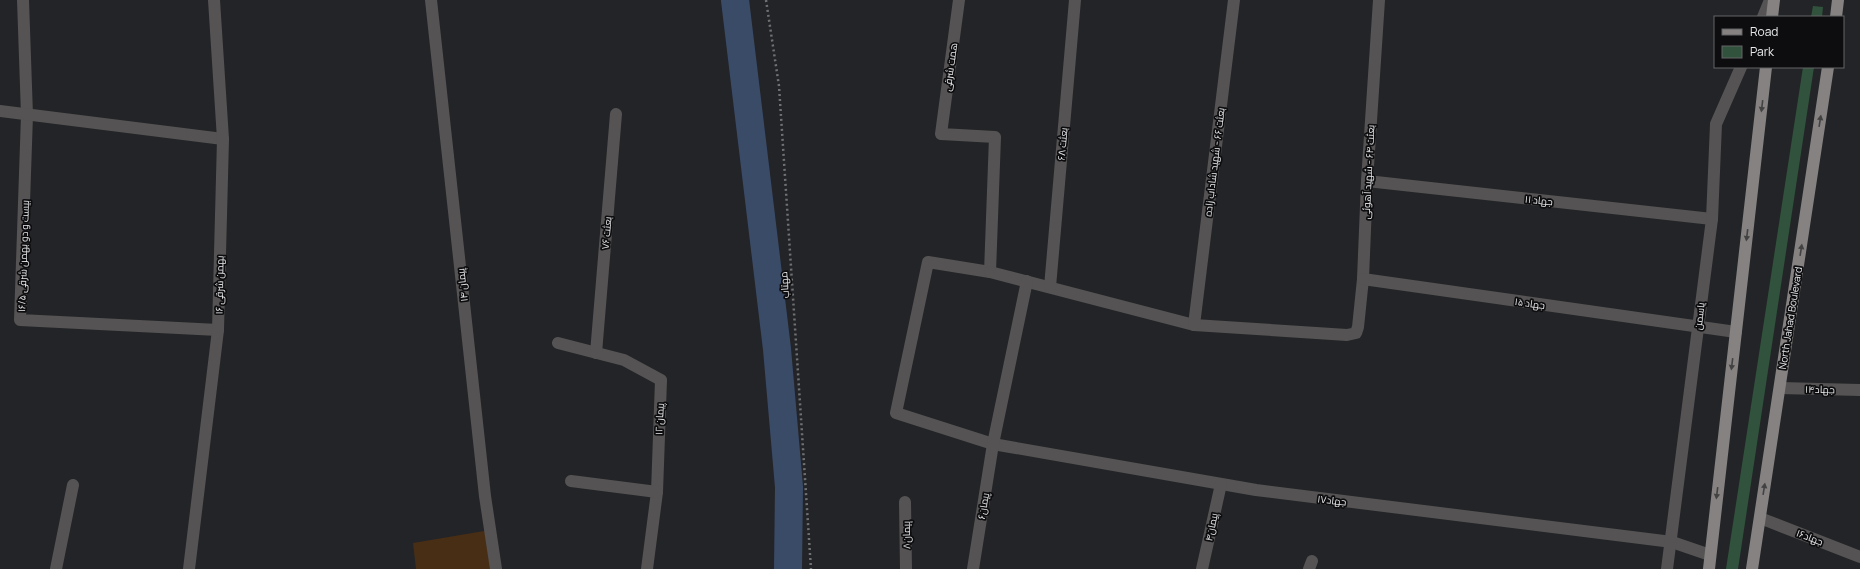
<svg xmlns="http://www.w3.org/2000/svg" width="1860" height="569" font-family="Manrope,Cairo,sans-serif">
  <rect width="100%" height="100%" fill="#232427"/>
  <g fill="#31533d">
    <polygon points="1813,6 1823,7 1822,17 1811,17"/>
    <polygon points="1803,67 1814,67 1738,569 1726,569"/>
  </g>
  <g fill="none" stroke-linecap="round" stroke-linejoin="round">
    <polyline stroke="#3a4b68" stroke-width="28" points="735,0 777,349 789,487 788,569"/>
  </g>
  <polygon fill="#482e15" points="490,530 496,569 416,569 413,543"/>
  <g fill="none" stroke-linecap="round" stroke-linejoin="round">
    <polyline stroke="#707173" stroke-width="2.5" stroke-dasharray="2 3" stroke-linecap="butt" points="766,0 779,86 811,569"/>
    <g stroke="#555353" stroke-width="12">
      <polyline points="23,0 27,115 20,320 218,330"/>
      <polyline points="431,0 485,496 496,569"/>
      <polyline points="959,0 941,134 995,137 990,272 928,262 896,413 993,444 1256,490 1672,542 1710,555"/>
      <polyline points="1763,17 1770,0"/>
      <polyline points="0,111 223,139"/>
      <polyline points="1367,181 1712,219"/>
      <polyline points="990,272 1194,325 1347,335 1356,333 1358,327 1363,279 1367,181 1379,0"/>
      <polyline points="1363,279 1736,332"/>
      <polyline points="1050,287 1075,0"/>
      <polyline points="1194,325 1234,0"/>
      <polyline points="558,343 624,360 661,380 657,492 647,569"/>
      <polyline points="596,353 616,114"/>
      <polyline points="1780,388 1860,390"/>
      <polyline points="571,481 657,492"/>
      <polyline points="905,502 906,569"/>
      <polyline points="1760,518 1860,557"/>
      <polyline points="56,569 73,485"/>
      <polyline points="189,569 218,330 223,139 214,0"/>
      <polyline points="973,569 993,444 1027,281"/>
      <polyline points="1202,569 1221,484"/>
      <polyline points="1309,569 1312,561"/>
      <polyline points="1667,569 1712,219 1716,124 1741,67"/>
    </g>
    <g stroke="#858281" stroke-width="12">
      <polyline points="1772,17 1774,0"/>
      <polyline points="1836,17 1838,0"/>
      <polyline points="1709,569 1766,67"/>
      <polyline points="1752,569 1828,67"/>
    </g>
  </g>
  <defs><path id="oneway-solid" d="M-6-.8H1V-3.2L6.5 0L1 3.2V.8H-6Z"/></defs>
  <g fill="#434242">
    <use href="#oneway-solid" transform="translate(1762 106) rotate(97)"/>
    <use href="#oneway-solid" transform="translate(1820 121) rotate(-81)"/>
    <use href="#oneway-solid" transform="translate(1747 235) rotate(97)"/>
    <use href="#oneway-solid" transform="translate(1801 250) rotate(-81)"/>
    <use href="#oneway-solid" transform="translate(1732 364) rotate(97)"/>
    <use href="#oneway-solid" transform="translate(1764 489) rotate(-81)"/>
    <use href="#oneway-solid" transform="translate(1717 493) rotate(97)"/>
  </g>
  <g text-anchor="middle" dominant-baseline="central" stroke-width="3.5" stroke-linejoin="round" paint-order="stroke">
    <g font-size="10" fill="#e7e8ea" stroke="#0d0d0f">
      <text transform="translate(950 67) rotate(-82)">همت شرقی</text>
      <text transform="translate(1062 144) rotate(-85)">بعثت ۶۸</text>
      <text transform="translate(1214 162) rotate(-83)">بعثت ۶۶ - شهید شاداب زاده</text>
      <text transform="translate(1368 172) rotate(-87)">بعثت ۶۴ - شهید آهوئی</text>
      <text transform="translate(1539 200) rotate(6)">جهاد ۱۱</text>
      <text transform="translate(606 233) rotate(-85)">بعثت ۷۶</text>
      <text transform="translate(23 256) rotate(-88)">بیست و دو بهمن شرقی ۱۶/۵</text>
      <text transform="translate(219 285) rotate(-89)">بهمن شرقی ۱۶</text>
      <text transform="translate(462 285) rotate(-96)">پیمان ۱۴</text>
      <text transform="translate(784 285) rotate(-94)">مهتاب</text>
      <text transform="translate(1530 303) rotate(8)">جهاد ۱۵</text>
      <text transform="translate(1699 316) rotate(-83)">یاسمن</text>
      <text transform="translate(1790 318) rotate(-81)">North Jahad Boulevard</text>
      <text transform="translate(1820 389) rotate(1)">جهاد۱۴</text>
      <text transform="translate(659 419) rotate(-87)">پیمان ۱۲</text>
      <text transform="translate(1332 500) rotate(7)">جهاد۱۷</text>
      <text transform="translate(983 506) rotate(-81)">پیمان۶</text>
      <text transform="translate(1211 527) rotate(-78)">پیمان۴</text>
      <text transform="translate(906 535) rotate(-91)">پیمان۸</text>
      <text transform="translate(1810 537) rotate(21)">جهاد۱۶</text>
    </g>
  </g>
  <rect x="1714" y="16" width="130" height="52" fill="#0d0d0f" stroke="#646567"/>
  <rect x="1722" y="29" width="20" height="6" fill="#858281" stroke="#646567"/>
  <text x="1750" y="36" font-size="12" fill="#e7e8ea">Road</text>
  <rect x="1722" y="46" width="20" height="12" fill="#31533d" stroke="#646567"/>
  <text x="1750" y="56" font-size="12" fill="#e7e8ea">Park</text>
</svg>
